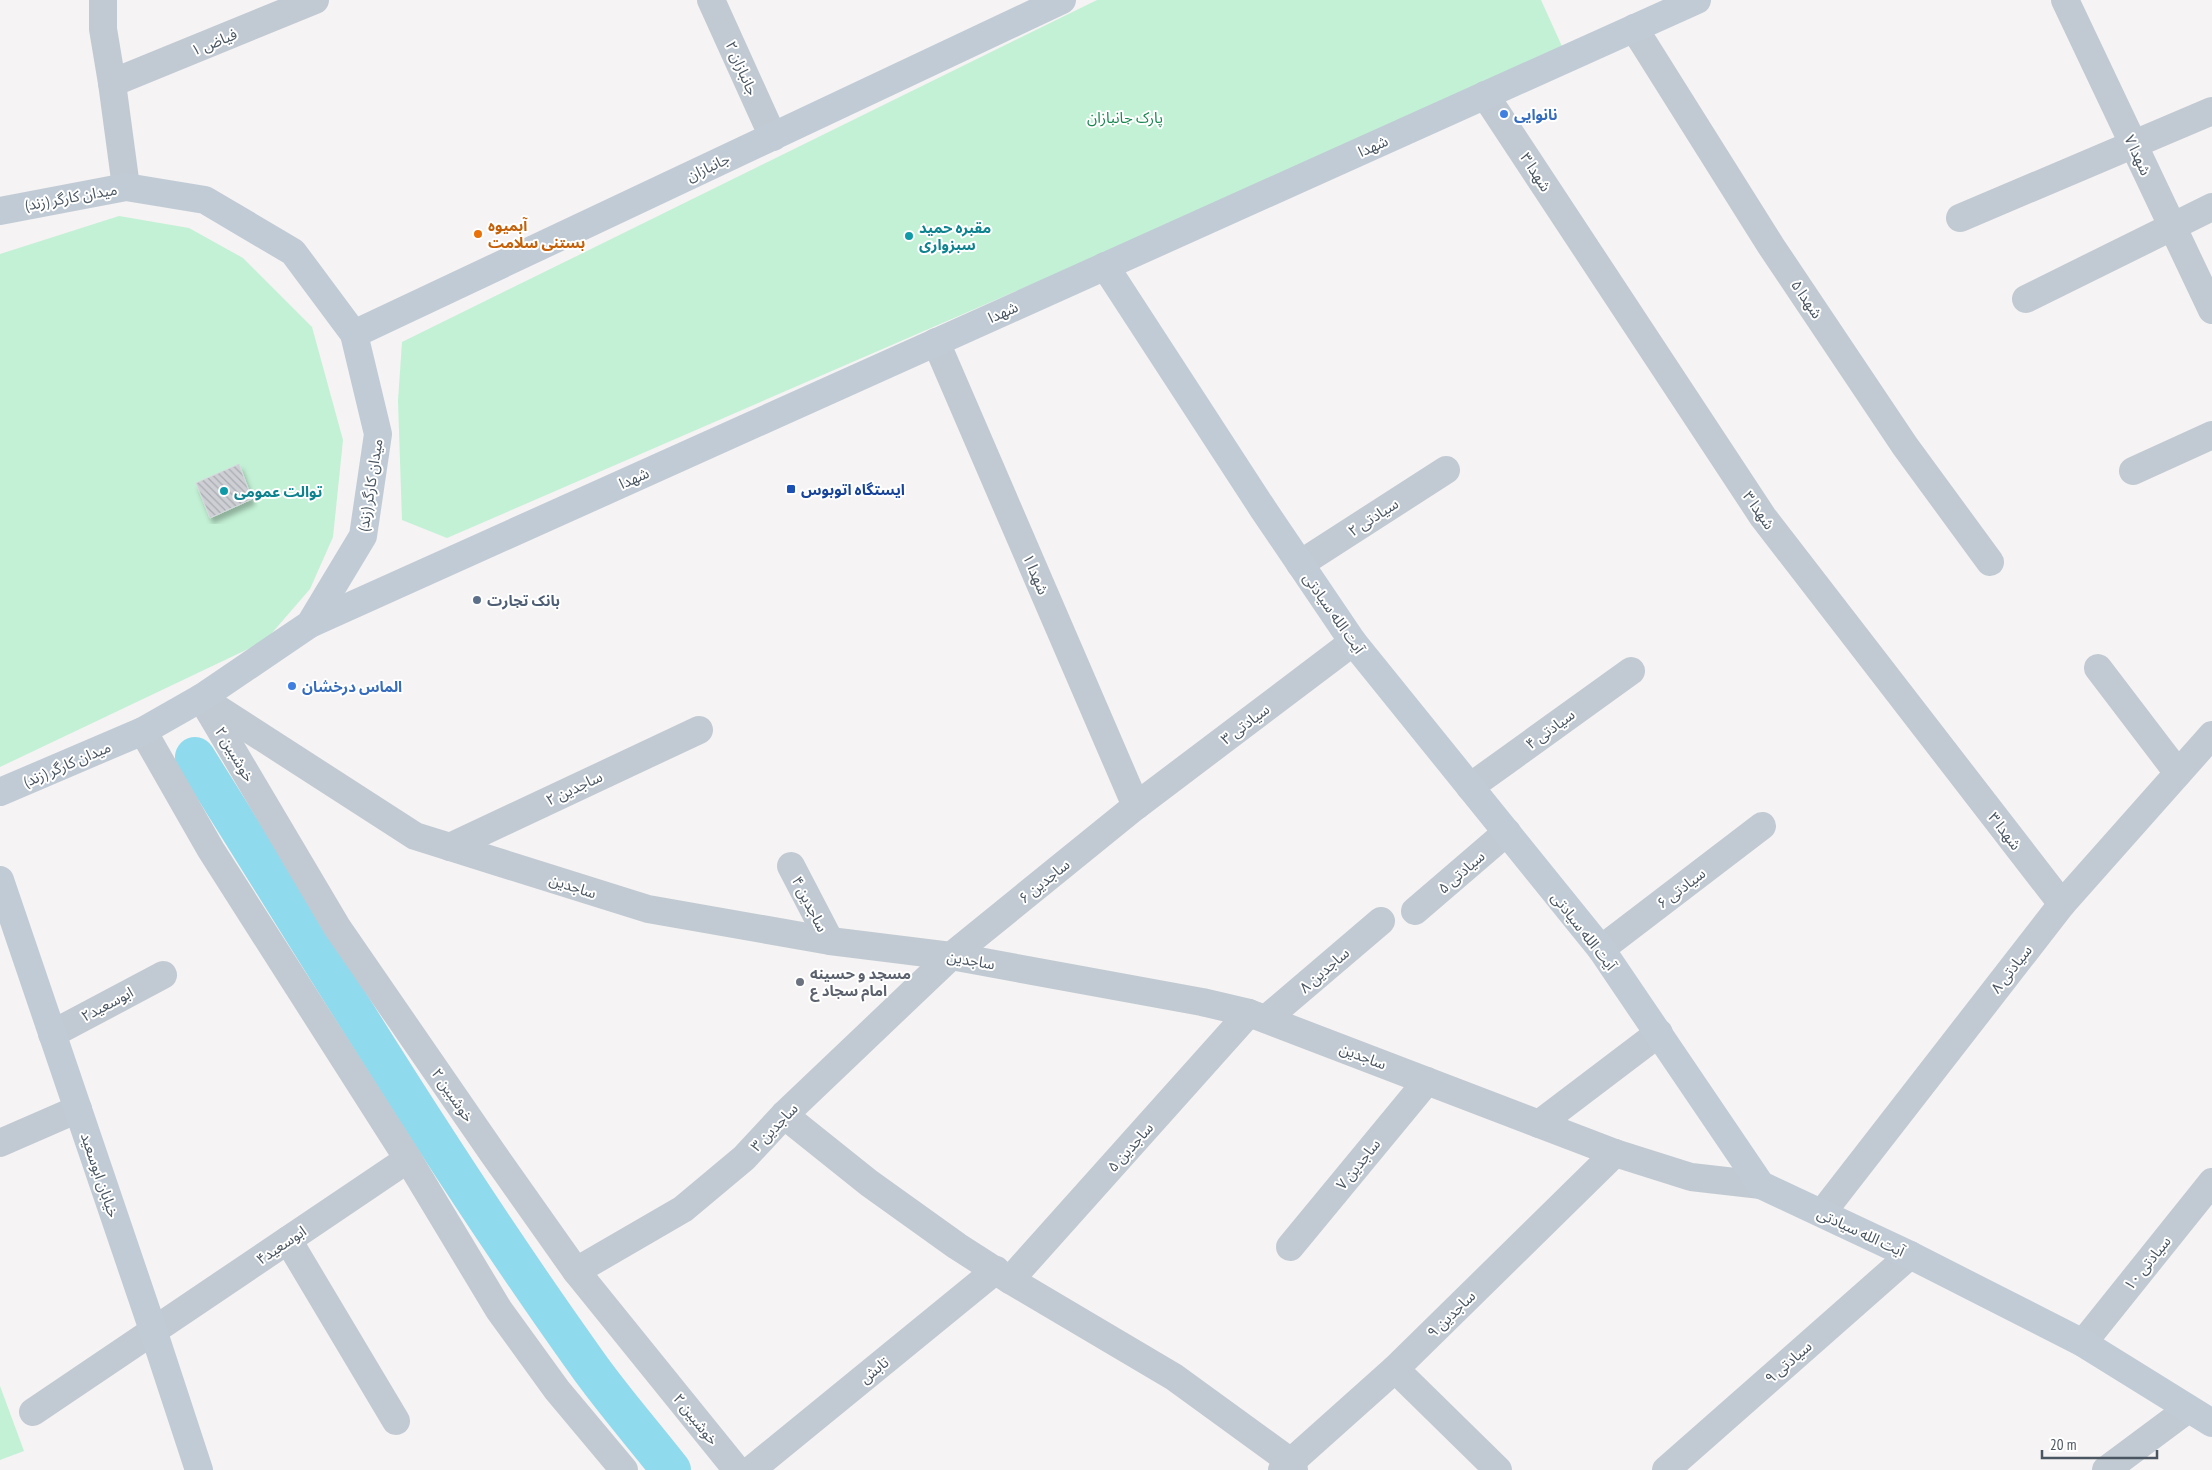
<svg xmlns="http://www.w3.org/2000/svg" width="2212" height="1470" font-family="'PT Sans Narrow','Noto Sans Arabic',sans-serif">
  <defs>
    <pattern id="building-back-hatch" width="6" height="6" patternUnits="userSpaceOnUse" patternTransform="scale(1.25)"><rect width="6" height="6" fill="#cdcfd5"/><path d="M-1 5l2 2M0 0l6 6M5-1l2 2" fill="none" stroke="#a8abb0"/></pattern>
    <filter id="shadow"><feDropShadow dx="3" dy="5.5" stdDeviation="2.5" flood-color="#0004"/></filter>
  </defs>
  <rect width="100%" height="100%" fill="#f5f3f3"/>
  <g fill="#c3f1d5">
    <polygon points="1097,0 1541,0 1565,53 447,538 402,520 398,401 402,342"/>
    <polygon points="119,216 189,228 243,258 312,327 343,440 333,537 310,589 265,641 0,767 0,254"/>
    <polygon points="0,1386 24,1451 0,1460"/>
  </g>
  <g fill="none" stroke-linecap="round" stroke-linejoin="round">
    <path stroke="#90daee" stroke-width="40" d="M195,757C322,959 446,1166 586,1362C612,1399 643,1434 671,1470"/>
  </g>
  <polygon fill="url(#building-back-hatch)" stroke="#d7d9de" filter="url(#shadow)" points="239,464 252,499 210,518 196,483"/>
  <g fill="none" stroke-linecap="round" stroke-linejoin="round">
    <g stroke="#c1cad2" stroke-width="28">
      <polyline points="711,0 773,137"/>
      <polyline points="2065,0 2212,310"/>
      <polyline points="1634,28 1771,246 1905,446 1990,562"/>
      <polyline points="112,83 315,0"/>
      <polyline points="1485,95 1763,517 2062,904"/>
      <polyline points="1960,218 2212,111"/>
      <polyline points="2026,299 2212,207"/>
      <polyline points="936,342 1136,806"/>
      <polyline points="2133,471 2212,435"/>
      <polyline points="1300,564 1446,470"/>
      <polyline points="2098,668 2178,773"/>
      <polyline points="201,698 415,836 648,909 830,941 951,956 1202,1002 1249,1013 1615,1153 1691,1177 1761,1185"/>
      <polyline points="205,704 337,927 492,1152 576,1271 737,1470"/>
      <polyline points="143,731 211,850 408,1159 499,1310 557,1390 624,1470"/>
      <polyline points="1470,787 1631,671"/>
      <polyline points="450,847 699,730"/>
      <polyline points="791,866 830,941"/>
      <polyline points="1415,911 1507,832"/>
      <polyline points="1601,949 1762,826"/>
      <polyline points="1266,1019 1381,921"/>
      <polyline points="52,1034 163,975"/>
      <polyline points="784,1115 869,1183 957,1246 1010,1280 1174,1377 1291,1462 1294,1470"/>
      <polyline points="1539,1124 1659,1033"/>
      <polyline points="0,1143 78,1109"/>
      <polyline points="1822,1213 2062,904 2212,735"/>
      <polyline points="288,1240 396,1421"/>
      <polyline points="1290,1247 1427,1081"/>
      <polyline points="576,1271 683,1209 744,1158 784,1115 951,956 1136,806 1353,642"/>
      <polyline points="1010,1280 1249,1013"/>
      <polyline points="2083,1343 2212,1182"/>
      <polyline points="1395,1369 1498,1470"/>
      <polyline points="33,1412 408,1159"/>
      <polyline points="751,1470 996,1270"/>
      <polyline points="1282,1470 1395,1369 1615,1153"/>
      <polyline points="1666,1470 1910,1255"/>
      <polyline points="2106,1470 2188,1409"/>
    </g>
    <polyline stroke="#c1cad2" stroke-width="28" points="103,0 103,29 112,83 126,187"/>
    <g stroke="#c1cbd6" stroke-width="28">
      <polyline points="0,211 126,187 205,200 293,252 354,334 378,434 363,536 310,624 201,698 143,731 0,792"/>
      <polyline points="1105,266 1263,509 1353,642 1601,949 1761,1185 1910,1255 2083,1343 2212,1423"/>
      <polyline points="354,334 1062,0"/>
      <polyline points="310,624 1697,0"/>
      <polyline points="0,880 153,1330 199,1470"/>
    </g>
  </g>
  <g fill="#3f7fe0" stroke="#fff" stroke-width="2">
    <circle cx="1504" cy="114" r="5"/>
    <circle cx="292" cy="686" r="5"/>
  </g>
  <circle fill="#e8710a" stroke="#fff" stroke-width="2" cx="478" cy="234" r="5"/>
  <g fill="#0f9aa8" stroke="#fff" stroke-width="2">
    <circle cx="909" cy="236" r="5"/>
    <circle cx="224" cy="491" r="5"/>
  </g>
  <rect fill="#1a4fb4" stroke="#fff" stroke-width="2" x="786" y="484" width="10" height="10" rx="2.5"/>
  <circle fill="#5c6f8a" stroke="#fff" stroke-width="2" cx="477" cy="600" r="5"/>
  <circle fill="#6b7280" stroke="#fff" stroke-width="2" cx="800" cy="982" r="5"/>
  <g text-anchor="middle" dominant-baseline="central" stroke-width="4" stroke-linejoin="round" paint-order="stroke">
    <g font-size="15" fill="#4a5661" stroke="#fff">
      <text transform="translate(214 42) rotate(-22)">فیاض ۱</text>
      <text transform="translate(742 68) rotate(66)">جانبازان ۲</text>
      <text transform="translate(1373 146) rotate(-24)">شهدا</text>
      <text transform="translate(2138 155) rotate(65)">شهدا ۷</text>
      <text transform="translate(708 167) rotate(-25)">جانبازان</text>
      <text transform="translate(1536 172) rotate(57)">شهدا ۳</text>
      <text transform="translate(71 197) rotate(-10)">میدان کارگر (زند)</text>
      <text transform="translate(1807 299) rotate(56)">شهدا ۵</text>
      <text transform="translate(1003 312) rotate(-24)">شهدا</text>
      <text transform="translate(634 478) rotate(-24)">شهدا</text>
      <text transform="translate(370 485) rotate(-81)">میدان کارگر (زند)</text>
      <text transform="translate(1759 510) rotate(55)">شهدا ۳</text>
      <text transform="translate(1373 517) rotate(-33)">سیادتی ۲</text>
      <text transform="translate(1036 574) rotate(67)">شهدا ۱</text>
      <text transform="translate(1334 613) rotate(55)">آیت الله سیادتی</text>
      <text transform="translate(1245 724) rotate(-37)">سیادتی ۳</text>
      <text transform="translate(1550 729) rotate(-36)">سیادتی ۴</text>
      <text transform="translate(235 754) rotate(59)">خوشبین ۲</text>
      <text transform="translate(67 764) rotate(-23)">میدان کارگر (زند)</text>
      <text transform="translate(574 788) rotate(-25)">ساجدین ۲</text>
      <text transform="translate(2005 831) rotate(52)">شهدا ۳</text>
      <text transform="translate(1461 872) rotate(-41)">سیادتی ۵</text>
      <text transform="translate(1044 881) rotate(-39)">ساجدین ۶</text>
      <text transform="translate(573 886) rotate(18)">ساجدین</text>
      <text transform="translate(1681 888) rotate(-37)">سیادتی ۶</text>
      <text transform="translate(810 904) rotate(63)">ساجدین ۴</text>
      <text transform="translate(1584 931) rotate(52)">آیت الله سیادتی</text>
      <text transform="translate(971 960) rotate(10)">ساجدین</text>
      <text transform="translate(2011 969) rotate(-52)">سیادتی ۸</text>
      <text transform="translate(1324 970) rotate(-41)">ساجدین ۸</text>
      <text transform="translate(107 1004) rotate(-28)">ابوسعید۲</text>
      <text transform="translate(1363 1056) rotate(21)">ساجدین</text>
      <text transform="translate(453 1095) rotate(55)">خوشبین ۲</text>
      <text transform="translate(774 1127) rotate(-46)">ساجدین ۳</text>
      <text transform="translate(1130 1147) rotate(-48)">ساجدین ۵</text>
      <text transform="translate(1358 1164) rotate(-51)">ساجدین ۷</text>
      <text transform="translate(100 1175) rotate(71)">خیابان ابوسعید</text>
      <text transform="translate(1861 1232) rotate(25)">آیت الله سیادتی</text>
      <text transform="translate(281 1245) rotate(-34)">ابوسعید۴</text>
      <text transform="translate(2147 1263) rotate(-51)">سیادتی ۱۰</text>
      <text transform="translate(1451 1314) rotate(-44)">ساجدین ۹</text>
      <text transform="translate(1788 1362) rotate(-41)">سیادتی ۹</text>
      <text transform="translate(874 1370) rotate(-39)">تابش</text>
      <text transform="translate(696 1419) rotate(51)">خوشبین ۲</text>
    </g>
    <g font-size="15" font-weight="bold" fill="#366cbe" stroke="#fff" text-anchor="start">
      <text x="1514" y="114">نانوایی</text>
      <text x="302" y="686">الماس درخشان</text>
    </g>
    <g font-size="15" fill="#17864f" stroke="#fff">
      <text x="1125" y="117">پارک جانبازان</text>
    </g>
    <g font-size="15" font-weight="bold" fill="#c56008" stroke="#fff" text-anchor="start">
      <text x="488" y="225">آبمیوه<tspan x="488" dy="17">بستنی سلامت</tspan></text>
    </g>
    <g font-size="15" font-weight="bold" fill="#0d838f" stroke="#fff" text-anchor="start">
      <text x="919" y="227">مقبره حمید<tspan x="919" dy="17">سبزواری</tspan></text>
      <text x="234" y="491">توالت عمومی</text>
    </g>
    <g font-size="15" font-weight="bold" fill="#164399" stroke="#fff" text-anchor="start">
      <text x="801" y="489">ایستگاه اتوبوس</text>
    </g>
    <g font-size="15" font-weight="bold" fill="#4e5e75" stroke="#fff" text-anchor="start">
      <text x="487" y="600">بانک تجارت</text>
    </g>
    <g font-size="15" font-weight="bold" fill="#5b616d" stroke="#fff" text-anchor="start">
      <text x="810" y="973">مسجد و حسینه<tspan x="810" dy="17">امام سجاد ع</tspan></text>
    </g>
  </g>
  <path d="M2042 1450v8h115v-8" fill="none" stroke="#4a5661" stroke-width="2.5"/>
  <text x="2050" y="1450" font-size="15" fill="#4a5661" stroke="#ffffff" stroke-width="4" paint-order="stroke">20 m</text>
</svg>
